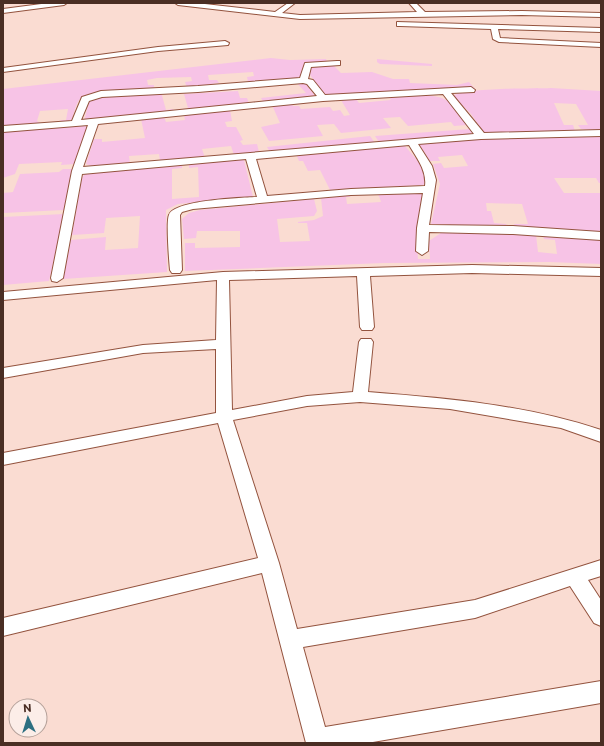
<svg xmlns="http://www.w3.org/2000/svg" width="604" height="746" font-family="Commissioner,sans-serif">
  <rect width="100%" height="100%" fill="#fadcd2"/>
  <g fill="#f7c3e6">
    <path d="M271,58L290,60L326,59L327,62L305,64L303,74L298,78L257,83L248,82L247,77L254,76L253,72L208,75L209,80H217L219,83L211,84V86L187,88L185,82L192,81L191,77L157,78L147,80L148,85H154V89C140,90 89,88 80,99C76,103 74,114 72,119L68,122H60L61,120H66L68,109L40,111L37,121L42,124L3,127V89Z"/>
    <polygon points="377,59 432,64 432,66 380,64 377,62"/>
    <polygon points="326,65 334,66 341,73 372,72 393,79 409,79 410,83 457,85 469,82 475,89 331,97 325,95 310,75 311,68"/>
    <polygon points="296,82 304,82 316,97 256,102 263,101 261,98 306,93"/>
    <path d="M551,88L601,91V131L581,129L578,125H588L576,104L554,103L564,125H573L575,131L484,133L471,114L453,96C465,87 533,89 551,88Z"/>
    <polygon points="238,91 240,98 247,98 249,103 181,110 188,108 184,94"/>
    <polygon points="161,92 166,110 173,109 174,111 84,121 90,98"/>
    <path d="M418,95C448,96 451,100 467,125L454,126L451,122L408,126L400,117L383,118L391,128L341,133L334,124L317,125L323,136L269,141L261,127L280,123L272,105L292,104L293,106H299L301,109L330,107L333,111L340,110L344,116L350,115L341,100L356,99L359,103L391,100L389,97Z"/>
    <polygon points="230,110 232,121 225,122 227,127 236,127 243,140 240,141 243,145 257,144 259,152 234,155 231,146 202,149 205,158 160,161 159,154 129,156 130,164 92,166 86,164 94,139 102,139 102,142 145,138 141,119 164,117 166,122 185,120 184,115"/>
    <polygon points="84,126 88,127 75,164 61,165 62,162 19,164 15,174 3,178 3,132"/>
    <polygon points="470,129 472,133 470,135 379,142 375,136"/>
    <polygon points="601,135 601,183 599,183 596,178 554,178 564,193 601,193 601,232 515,227 514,224 528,224 522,204 486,203 487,211 491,211 494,223 506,224 507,227 431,224 440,184 433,164 441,163 444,168 468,166 462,155 438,157 440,161 430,161 419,144 480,139"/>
    <polygon points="370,136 375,143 270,152 267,147"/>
    <polygon points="405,146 422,166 426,183 423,185 330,190 320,170 308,171 303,161 299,161 296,154"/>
    <polygon points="239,159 244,160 253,197 178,204 166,210 167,272 63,279 71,240 106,237 105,250 138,248 140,216 106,218 104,233 72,235 82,178 85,174 182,164 182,168 172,169 172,199 199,197 198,167 189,168 189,164"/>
    <polygon points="63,169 74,169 64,210 3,213 3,193 13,192 20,174 59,172"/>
    <polygon points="375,193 422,193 424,195 417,247 418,259 430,259 429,241 444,231 531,233 536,235 538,252 557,254 555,240 544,239 543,235 601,238 601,264 549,262 384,263 185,271 185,243 195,243 195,248 240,247 240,231 197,231 196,238 184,239 182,219 189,213 200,210 314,199 317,211 314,216 277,219 280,242 310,241 307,223 298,223 298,222 314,220 323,216 321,198 349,194 350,197 346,197 347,204 381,202 379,196"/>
    <polygon points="64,214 49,281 3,285 3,217"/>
  </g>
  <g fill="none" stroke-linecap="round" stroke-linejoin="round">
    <defs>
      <g id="street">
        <polygon points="49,3 67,3 64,5 3,13 3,9"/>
        <polygon points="175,3 196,3 275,12 288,3 295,3 282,13 300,15 417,12 409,3 416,3 425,12 522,11 601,13 601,17 522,15 300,19 178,5"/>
        <polygon points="397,22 601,28 601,32 498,29 500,38 601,43 601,47 499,42 493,39 491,29 400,26 397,26"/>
        <polygon points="225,41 229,43 228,45 158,51 3,72 3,68 158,47"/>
        <path d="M337,61H340V65L311,67L308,79L313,80L325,95L471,87L475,90L474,92L451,93L484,133L601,130V136L481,139L418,144L432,166L436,180L429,225L513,226L601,232V240L513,234L429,232L428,251L422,255L416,251L417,228L423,193L351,195L193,209L182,212L180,215L182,270L180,273H172L170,270C169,260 166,221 169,215C174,200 241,198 257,197L246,159L82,174L63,278L57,282L52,281L51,278L72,171L88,125L3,132V126L72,121L82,97L101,91L198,86L300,78L305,63ZM303,83L307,84L317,96L81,120L89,101L102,97L198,92ZM443,94L474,134L83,167L98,124L323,101ZM409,145C417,158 427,171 425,186L351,189L267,196L256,159Z"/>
        <path d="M472,265L601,268V276L472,273L370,276L374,327L372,330H362L360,327L357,276L229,280L232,410L307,396L353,392L359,342L361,339H371L373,342L368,392C446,398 526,405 601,430V442L561,428L450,409L360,402L307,406L233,420L279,563L297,629L475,600L601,560V576L588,580L601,600V626L594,623L570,586L475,618L303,647L325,727L601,681V703L367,743H306L262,573L3,636V618L258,558L218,423L3,465V453L216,413V349L143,353L3,378V368L143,345L216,340L217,280L3,300V292L223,272Z"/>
      </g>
    </defs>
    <use href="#street" stroke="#93533e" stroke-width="2"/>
    <use href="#street" fill="#fff" fill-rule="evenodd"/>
  </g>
  <rect width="604" height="746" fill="none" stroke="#4a2e24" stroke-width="8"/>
  <g transform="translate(28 718) rotate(356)"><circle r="19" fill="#fcede8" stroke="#b5a19a"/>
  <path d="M0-3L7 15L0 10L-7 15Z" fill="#2d6f81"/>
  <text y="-6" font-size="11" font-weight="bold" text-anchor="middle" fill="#4a2e24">N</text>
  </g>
</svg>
